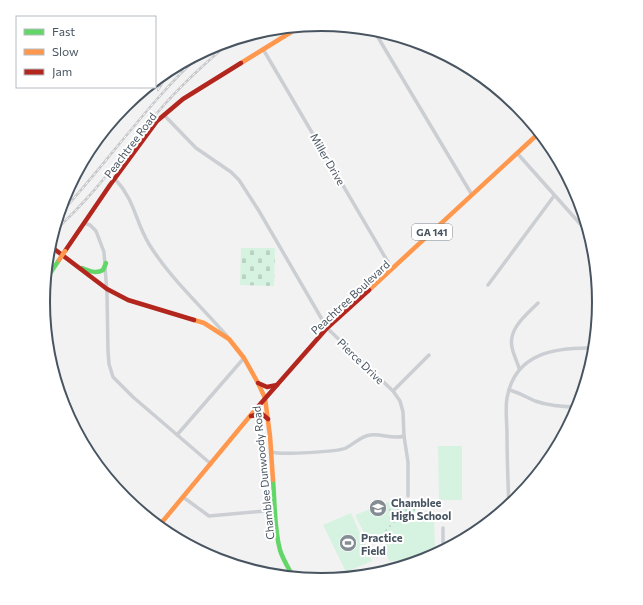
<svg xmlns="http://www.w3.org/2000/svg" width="643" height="605" font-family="Commissioner,sans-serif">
  <defs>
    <pattern id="cemetery-stones" width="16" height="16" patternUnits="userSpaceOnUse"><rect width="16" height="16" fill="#d6f3e1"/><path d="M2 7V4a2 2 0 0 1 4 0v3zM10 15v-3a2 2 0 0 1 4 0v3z" fill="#b9d2c4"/></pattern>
    <pattern id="park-dots" width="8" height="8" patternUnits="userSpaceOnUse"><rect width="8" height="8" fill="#d6f3e1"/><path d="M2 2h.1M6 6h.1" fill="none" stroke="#b9d2c4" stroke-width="1.8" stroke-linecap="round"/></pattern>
  </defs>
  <rect width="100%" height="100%" fill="#f3f2f2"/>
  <polygon fill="url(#cemetery-stones)" points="241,248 275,248 274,286 240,285"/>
  <path fill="url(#park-dots)" d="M389,502L395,506L416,507L415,512C399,516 390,525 385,541L378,539C389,529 390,515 385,503Z"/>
  <g fill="#d6f3e1">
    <polygon points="438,446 462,446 462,500 439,500"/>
    <path d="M385,503C392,519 387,537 370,544L355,515Z"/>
    <path d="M424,511L434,513L435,556L427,560L389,561C377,533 396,513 424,511Z"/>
    <polygon points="351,513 372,561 346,572 323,525"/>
  </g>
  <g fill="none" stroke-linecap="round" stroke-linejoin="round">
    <g stroke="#cbced2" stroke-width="3.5">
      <polyline points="373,29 472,195"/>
      <polyline points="263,49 392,269"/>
      <polyline points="164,115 196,148 231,172 239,180 259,211 327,328 393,391 400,401 403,412 404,436 408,462 408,496"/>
      <polyline points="517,153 582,226 591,240 595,250"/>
      <path d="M115,179C135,200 135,221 149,244C169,277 201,306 227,336"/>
      <polyline points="84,223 90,225 96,231 104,252 107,294 108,351 109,364 113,377 133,397 211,464"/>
      <polyline points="488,285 554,196"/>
      <path d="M519,368C517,361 513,354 512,347C508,329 526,315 538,303"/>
      <path d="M509,390C518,392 526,397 535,401C549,406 565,407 579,407"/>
      <polyline points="393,391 429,355"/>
      <polyline points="177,435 244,358"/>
      <path d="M271,452C281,455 337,452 346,448C354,444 361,436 370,435C382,433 392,440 404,436"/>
      <polyline points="523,489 527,489"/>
      <polyline points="183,497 209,516 275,510"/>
      <path d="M509,508C508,483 507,459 507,434C507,422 505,409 507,398C515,352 557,347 595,348"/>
      <polyline points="443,528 443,552"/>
      <path d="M356,578C367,571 382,570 396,570"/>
    </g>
    <g stroke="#63d668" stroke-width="4.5">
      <path d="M82,268C89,271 96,274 103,270L106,263"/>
      <polyline points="45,281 59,260"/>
      <path d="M273,480C275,503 274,528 280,550C283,560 289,569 294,578"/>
    </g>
    <g stroke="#ff974d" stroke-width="4.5">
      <polyline points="241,63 301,26"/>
      <polyline points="369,290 540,132"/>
      <polyline points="194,320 204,323 229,339 244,358 258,383 265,398 270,436 273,480"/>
      <polyline points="158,527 255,410"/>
    </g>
    <g stroke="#b3261e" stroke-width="4.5">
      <polyline points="49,245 107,289 128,300 194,320"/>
      <polyline points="65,251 110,185 157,121 183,99 241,63"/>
      <polyline points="258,383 267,387 277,385"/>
      <polyline points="255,410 327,328 369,290"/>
      <polyline points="251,416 262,414 268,419"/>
    </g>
    <defs>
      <g id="rail">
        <polyline points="158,90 171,68"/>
        <path d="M58,216C108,162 149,101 203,52"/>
        <path d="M53,232C93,197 123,154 157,113C180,86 206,62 234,39"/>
      </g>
    </defs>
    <use href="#rail" stroke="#c7c8cb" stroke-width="2.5"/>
    <use href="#rail" stroke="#fff" stroke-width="1" stroke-dasharray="3" stroke-linecap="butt"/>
    <polyline stroke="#ff974d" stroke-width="4.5" points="59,260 65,251"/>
  </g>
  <defs>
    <symbol id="school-disc" viewBox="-11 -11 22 22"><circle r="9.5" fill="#848c94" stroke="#fff"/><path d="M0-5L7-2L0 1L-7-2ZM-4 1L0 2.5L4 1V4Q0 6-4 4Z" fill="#fff"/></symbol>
    <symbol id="stadium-disc" viewBox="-11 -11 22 22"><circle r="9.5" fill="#848c94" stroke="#fff"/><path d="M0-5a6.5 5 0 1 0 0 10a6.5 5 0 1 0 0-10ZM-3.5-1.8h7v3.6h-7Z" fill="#fff"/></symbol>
  </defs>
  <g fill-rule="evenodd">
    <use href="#school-disc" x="368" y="498" width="20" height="20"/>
    <use href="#stadium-disc" x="338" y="533" width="20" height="20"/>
  </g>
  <g text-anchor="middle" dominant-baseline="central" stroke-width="4" stroke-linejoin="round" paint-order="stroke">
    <rect fill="#fff" stroke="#7f8890" stroke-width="1" x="412" y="224" width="40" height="16" rx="3"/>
    <g font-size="10" font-weight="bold" fill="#485561">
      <text x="432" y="232">GA 141</text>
    </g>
    <g font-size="11" fill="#485561" stroke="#fff">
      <text transform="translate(130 145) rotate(-53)">Peachtree Road</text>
      <text transform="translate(328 159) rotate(60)">Miller Drive</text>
      <text transform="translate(350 297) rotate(-43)">Peachtree Boulevard</text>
      <text transform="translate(361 361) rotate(44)">Pierce Drive</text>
      <text transform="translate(263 473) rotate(-96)">Chamblee Dunwoody Road</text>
    </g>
    <g font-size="11" font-weight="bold" fill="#485561" stroke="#fff" text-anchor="start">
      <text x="391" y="502">Chamblee<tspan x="391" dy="13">High School</tspan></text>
      <text x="361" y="537">Practice<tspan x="361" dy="13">Field</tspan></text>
    </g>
  </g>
  <path d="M0 0H643V605H0ZM50 302a271 271 0 1 1 542 0a271 271 0 1 1-542 0Z" fill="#fff" fill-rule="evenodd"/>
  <path fill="none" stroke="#485561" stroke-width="2" d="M50 302a271 271 0 1 1 542 0a271 271 0 1 1-542 0Z"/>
  <rect x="16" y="16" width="140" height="72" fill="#ffffff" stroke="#b6bbc0"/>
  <rect x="24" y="29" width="20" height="6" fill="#63d668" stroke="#b6bbc0"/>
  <text x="52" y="36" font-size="12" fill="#485561">Fast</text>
  <rect x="24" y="49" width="20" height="6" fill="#ff974d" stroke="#b6bbc0"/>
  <text x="52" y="56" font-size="12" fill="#485561">Slow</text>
  <rect x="24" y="69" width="20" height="6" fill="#b3261e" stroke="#b6bbc0"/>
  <text x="52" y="76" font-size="12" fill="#485561">Jam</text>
</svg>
